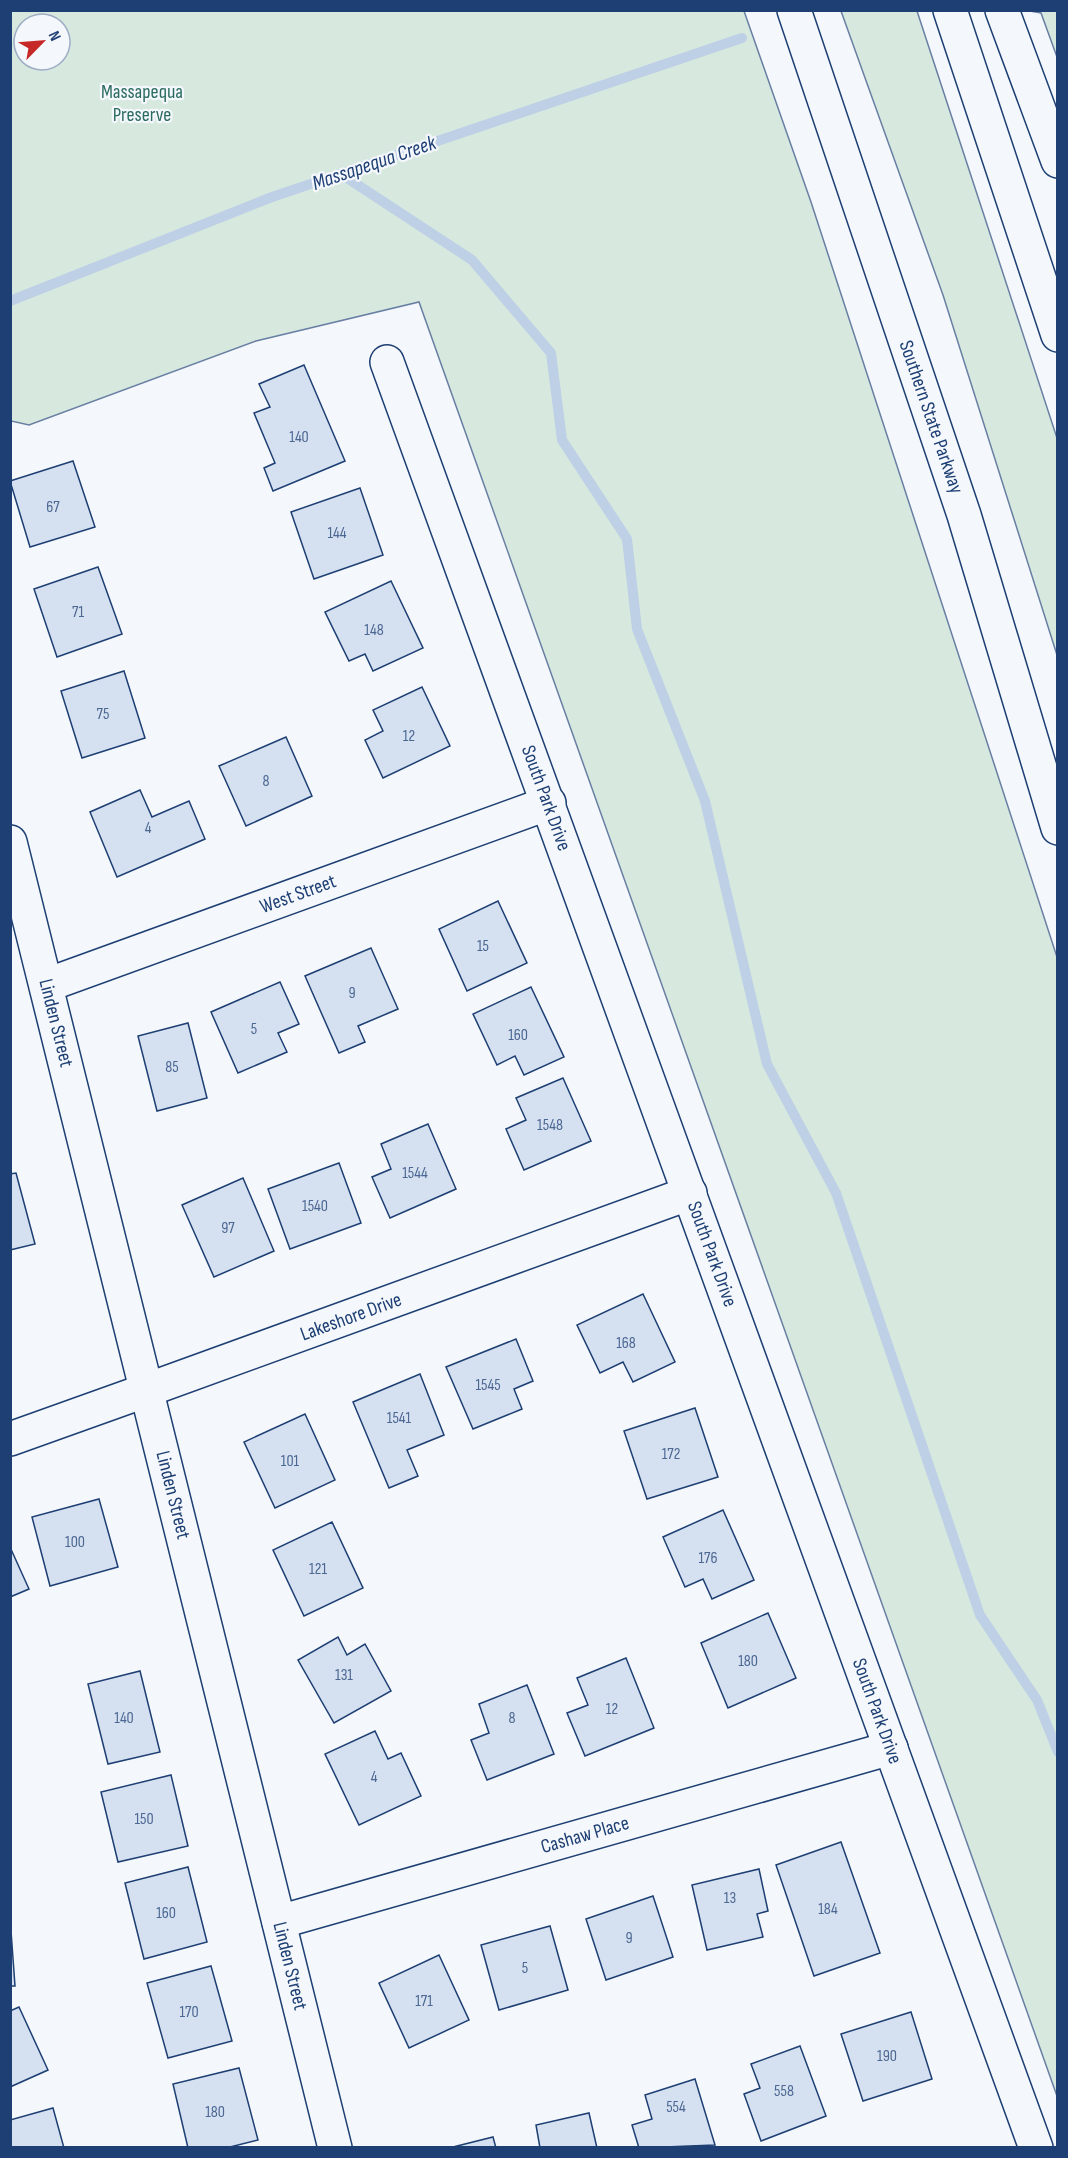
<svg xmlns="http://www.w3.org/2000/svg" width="1068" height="2158" font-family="'Sofia Sans Condensed',sans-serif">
  <rect width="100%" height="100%" fill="#f4f7fb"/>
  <g fill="#d7e8df" stroke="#687fa3" stroke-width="1.5" fill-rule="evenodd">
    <path d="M10,11H744L811,202L1057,957V2096L419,302L256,341L29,425L11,421ZM24,24H60V60H24Z"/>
    <polygon points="841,11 917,11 1057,438 1057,655 943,295"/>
    <polygon points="1030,11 1057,11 1057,57 1041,13"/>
  </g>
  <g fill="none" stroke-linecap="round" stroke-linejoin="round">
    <g stroke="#bed0e5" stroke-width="10">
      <polyline points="341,174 472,260 551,353 562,440 627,539 637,629 705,801 767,1064 836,1193 980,1615 1037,1700 1058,1752"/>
      <polyline points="10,301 272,197 742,38"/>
    </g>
  </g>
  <g fill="#d5e0f0" stroke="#1d3f73" stroke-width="1.5">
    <polygon points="304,365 345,461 273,491 264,468 275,463 254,413 270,407 259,384"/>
    <polygon points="73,461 95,527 30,547 10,481"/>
    <polygon points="360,488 383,555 314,579 291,512"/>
    <polygon points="98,567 122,634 57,657 34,589"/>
    <polygon points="391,581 423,648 373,671 365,654 349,661 325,612"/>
    <polygon points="124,671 145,738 82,758 61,691"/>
    <polygon points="422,687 450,746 383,778 365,740 383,731 373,710"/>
    <polygon points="286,737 312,796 246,826 219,766"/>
    <polygon points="140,790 152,817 189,801 205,839 117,877 90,812"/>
    <polygon points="498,901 527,963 467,991 439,929"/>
    <polygon points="371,948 398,1009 358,1026 365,1042 339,1053 305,976"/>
    <polygon points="280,982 299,1024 278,1033 287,1052 238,1073 211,1012"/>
    <polygon points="531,987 564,1057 524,1075 515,1056 497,1065 473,1014"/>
    <polygon points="188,1023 207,1098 157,1111 138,1036"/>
    <polygon points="563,1078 591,1141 524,1170 506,1129 526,1120 516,1098"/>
    <polygon points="428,1124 456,1189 390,1218 372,1177 391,1169 381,1144"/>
    <polygon points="339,1163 361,1223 290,1249 268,1189"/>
    <polygon points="16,1173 35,1244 10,1250 10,1174"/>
    <polygon points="243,1178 274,1251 214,1277 182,1205"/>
    <polygon points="643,1294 675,1362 633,1382 623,1362 600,1373 577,1325"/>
    <polygon points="516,1339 533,1381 514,1389 522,1409 473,1429 446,1367"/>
    <polygon points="420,1374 444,1435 407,1450 418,1476 389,1488 353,1402"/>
    <polygon points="695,1408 718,1477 647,1499 624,1431"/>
    <polygon points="305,1414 335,1480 275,1508 244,1442"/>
    <polygon points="99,1499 118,1567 50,1586 32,1517"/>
    <polygon points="723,1510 754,1580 712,1599 703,1579 685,1587 663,1537"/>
    <polygon points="332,1522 363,1588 304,1616 273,1550"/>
    <polygon points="10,1547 29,1589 10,1597"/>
    <polygon points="768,1613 796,1678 728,1708 701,1643"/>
    <polygon points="338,1637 347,1655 365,1644 391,1691 334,1723 298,1660"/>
    <polygon points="626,1658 654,1728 585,1756 567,1713 588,1705 577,1678"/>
    <polygon points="140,1671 160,1752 108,1764 88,1684"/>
    <polygon points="527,1685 554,1754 487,1780 471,1740 489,1733 479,1704"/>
    <polygon points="375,1731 388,1759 401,1753 421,1796 359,1825 325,1754"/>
    <polygon points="171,1775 188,1846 118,1862 101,1792"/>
    <polygon points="841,1842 880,1953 814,1976 776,1865"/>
    <polygon points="188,1867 207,1942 144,1959 125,1883"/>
    <polygon points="759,1869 768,1911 757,1914 763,1937 707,1950 692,1885"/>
    <polygon points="653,1896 673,1957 606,1980 586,1919"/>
    <polygon points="10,1917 15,1986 10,1986"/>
    <polygon points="550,1926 568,1990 499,2010 481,1945"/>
    <polygon points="439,1955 469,2020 409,2048 379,1983"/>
    <polygon points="211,1966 232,2041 168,2058 147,1983"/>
    <polygon points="19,2007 48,2070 10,2087 10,2011"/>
    <polygon points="911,2012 932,2079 863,2101 841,2034"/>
    <polygon points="800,2046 826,2116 761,2141 744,2094 760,2088 751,2064"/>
    <polygon points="239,2068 258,2140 226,2148 188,2148 173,2084"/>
    <polygon points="695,2079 715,2145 639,2148 632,2125 652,2119 645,2095"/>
    <polygon points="53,2108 64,2148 10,2148 10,2120"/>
    <polygon points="589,2113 597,2148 540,2148 536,2125"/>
    <polygon points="493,2137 496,2148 449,2148"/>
  </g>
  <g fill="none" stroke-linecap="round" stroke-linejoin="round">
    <defs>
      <g id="street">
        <polyline points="387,362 1036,2148"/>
        <polyline points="47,985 549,803"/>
        <polyline points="147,1390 690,1193"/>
        <polyline points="279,1922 891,1748"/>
      </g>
      <g id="secondary">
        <polyline points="10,842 335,2148"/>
        <polyline points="10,1439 147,1390"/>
      </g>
      <g id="highway">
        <polyline points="794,10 964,515 1058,828"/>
        <polyline points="950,10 1058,335"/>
        <polyline points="1002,10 1058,161"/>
      </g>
    </defs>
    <use href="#street" stroke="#1d3f73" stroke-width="36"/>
    <use href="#secondary" stroke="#1d3f73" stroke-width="36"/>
    <use href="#highway" stroke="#1d3f73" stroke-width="36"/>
    <use href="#street" stroke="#f4f7fb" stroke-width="33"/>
    <use href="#secondary" stroke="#f4f7fb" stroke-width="33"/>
    <use href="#highway" stroke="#f4f7fb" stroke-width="33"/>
  </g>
  <g text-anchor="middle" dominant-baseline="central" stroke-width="4.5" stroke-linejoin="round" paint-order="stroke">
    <g font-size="16" fill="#4b6792">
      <text x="299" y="437">140</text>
      <text x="53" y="507">67</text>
      <text x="337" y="533">144</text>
      <text x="78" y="612">71</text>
      <text x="374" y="630">148</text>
      <text x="103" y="714">75</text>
      <text x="409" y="736">12</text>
      <text x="266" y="781">8</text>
      <text x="148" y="828">4</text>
      <text x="483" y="946">15</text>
      <text x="352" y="993">9</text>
      <text x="254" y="1029">5</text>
      <text x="518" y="1035">160</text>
      <text x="172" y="1067">85</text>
      <text x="550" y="1125">1548</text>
      <text x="415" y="1173">1544</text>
      <text x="315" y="1206">1540</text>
      <text x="228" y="1228">97</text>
      <text x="626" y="1343">168</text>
      <text x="488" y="1385">1545</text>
      <text x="399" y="1418">1541</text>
      <text x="671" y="1454">172</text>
      <text x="290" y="1461">101</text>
      <text x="75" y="1542">100</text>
      <text x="708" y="1558">176</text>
      <text x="318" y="1569">121</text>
      <text x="748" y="1661">180</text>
      <text x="344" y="1675">131</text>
      <text x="612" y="1709">12</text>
      <text x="124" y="1718">140</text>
      <text x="512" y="1718">8</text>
      <text x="374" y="1777">4</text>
      <text x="144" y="1819">150</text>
      <text x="730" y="1898">13</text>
      <text x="828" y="1909">184</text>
      <text x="166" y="1913">160</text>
      <text x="629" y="1938">9</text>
      <text x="525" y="1968">5</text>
      <text x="424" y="2001">171</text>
      <text x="189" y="2012">170</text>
      <text x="887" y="2056">190</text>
      <text x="784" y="2091">558</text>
      <text x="676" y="2107">554</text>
      <text x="215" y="2112">180</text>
    </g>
    <g font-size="20" fill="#2c6c60" stroke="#f4f7fb">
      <text x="142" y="92">Massapequa<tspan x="142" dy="23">Preserve</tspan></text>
    </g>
    <g font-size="20" fill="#1d3f73" stroke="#f4f7fb">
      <text transform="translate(931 417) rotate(71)">Southern State Parkway</text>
      <text transform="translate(546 798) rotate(70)">South Park Drive</text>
      <text transform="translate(298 894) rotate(-20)">West Street</text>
      <text transform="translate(56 1023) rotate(76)">Linden Street</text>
      <text transform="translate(712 1254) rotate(70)">South Park Drive</text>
      <text transform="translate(351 1317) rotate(-20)">Lakeshore Drive</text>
      <text transform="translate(173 1495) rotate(76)">Linden Street</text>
      <text transform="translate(877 1711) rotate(70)">South Park Drive</text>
      <text transform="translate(585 1835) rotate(-16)">Cashaw Place</text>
      <text transform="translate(290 1966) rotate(76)">Linden Street</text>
    </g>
    <g font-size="21" font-style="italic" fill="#1d3f73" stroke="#f4f7fb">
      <text transform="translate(374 163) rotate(-19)">Massapequa Creek</text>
    </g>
  </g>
  <rect width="1068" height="2158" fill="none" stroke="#1d3f73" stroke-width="24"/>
  <g transform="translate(42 42) rotate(65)"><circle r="28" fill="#f4f7fb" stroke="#9eadc5" stroke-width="1.5"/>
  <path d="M0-4.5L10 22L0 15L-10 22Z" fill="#c62828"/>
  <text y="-9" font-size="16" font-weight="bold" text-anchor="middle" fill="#1d3f73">N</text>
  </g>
</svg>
